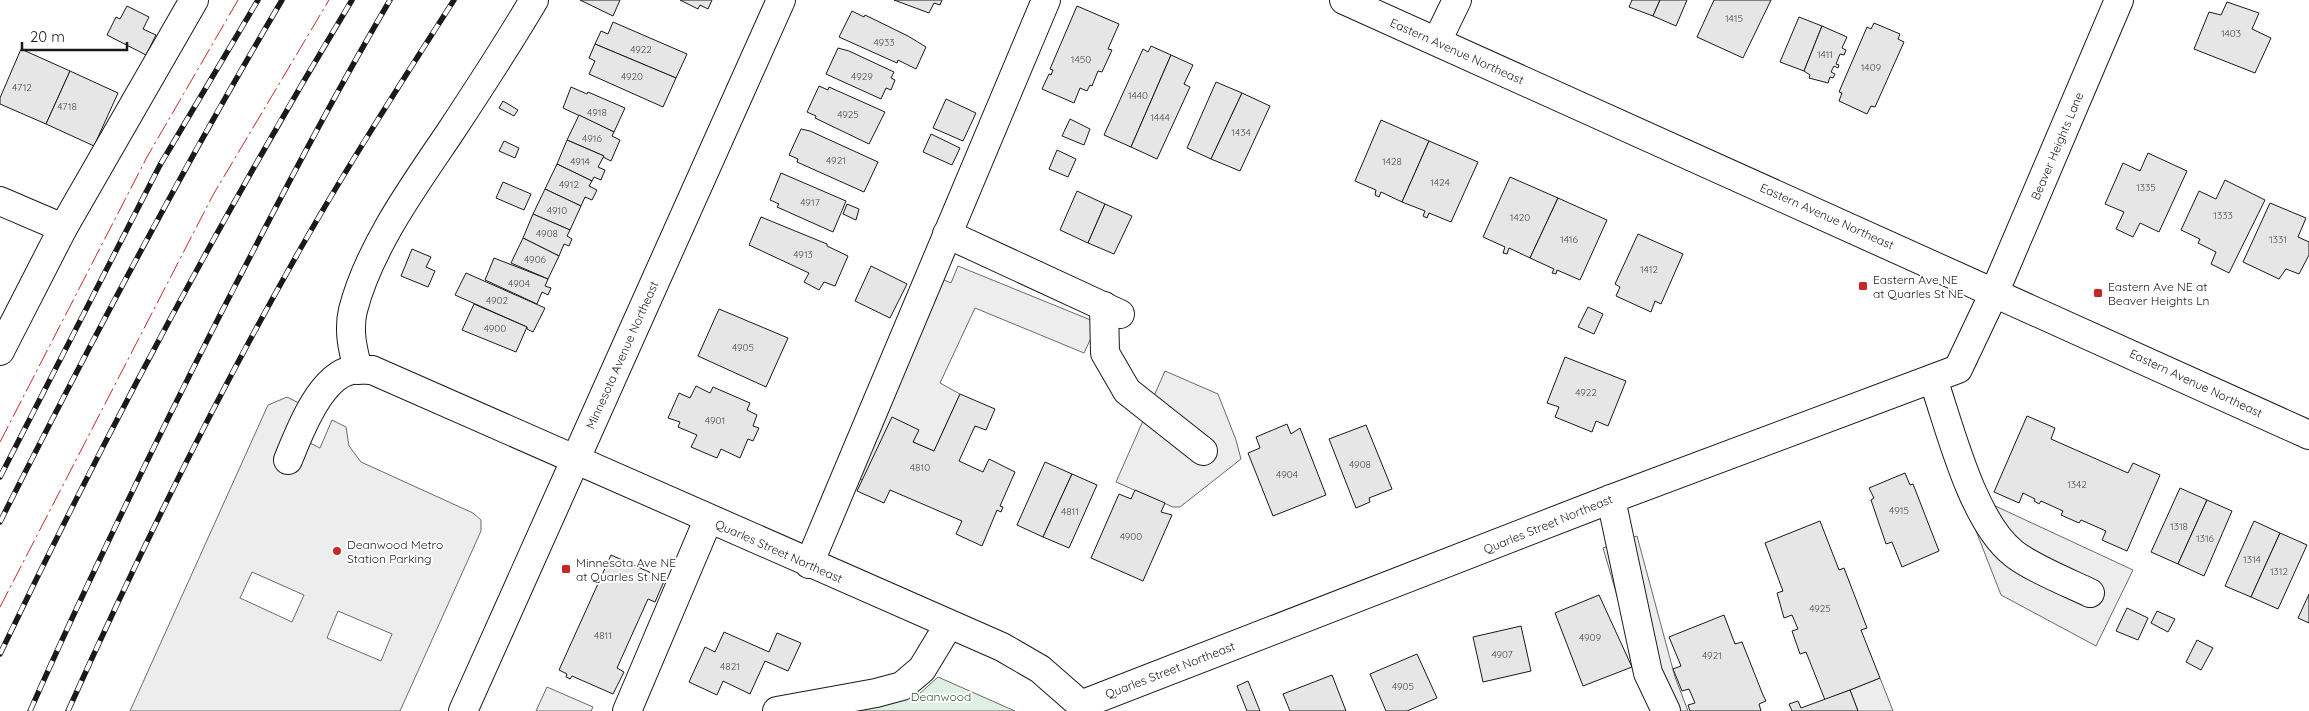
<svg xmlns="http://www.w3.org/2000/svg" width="2309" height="711" font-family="Quicksand,sans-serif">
  <rect width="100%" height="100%" fill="#fff"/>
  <polygon fill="#e0efe3" stroke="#6a6a6a" points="938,677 1015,711 836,711 918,695"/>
  <g fill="#ededed" stroke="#6a6a6a" fill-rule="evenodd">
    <polygon points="958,266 1098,323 1084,353 975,308 940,383 960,394 934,451 913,442 918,430 862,480 855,476 944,280 951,283"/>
    <polygon points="1165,371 1218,394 1236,440 1241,459 1180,507 1173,507 1116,482"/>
    <path d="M287,397L323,415L310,443L320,448L332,420L346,427L349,446L361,462L473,513L481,520V531L400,711H130L268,405ZM252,572L304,595L292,622L240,598ZM338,611L392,634L381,661L327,638Z"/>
    <polygon points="1934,423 1991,504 2133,570 2096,646 2001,595"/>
    <polygon points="1637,536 1675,677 1688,711 1658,711 1632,647 1603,548"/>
    <polygon points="1880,678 1893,711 1858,711 1850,690"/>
    <polygon points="547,687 593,707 591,711 536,711"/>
  </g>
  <g fill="#e6e6e6" stroke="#1a1a1a">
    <polygon points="580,0 620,0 613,16"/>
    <polygon points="680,0 712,0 708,9 700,5 698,9"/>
    <polygon points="894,0 942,0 940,5 934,3 929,13"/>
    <polygon points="1632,0 1660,0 1653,16 1629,7"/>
    <polygon points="1660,0 1687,0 1676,26 1653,16"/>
    <polygon points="1714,0 1771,0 1743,58 1697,37"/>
    <polygon points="2227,2 2259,13 2252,29 2271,38 2255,73 2194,49 2209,12 2221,15"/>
    <polygon points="127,6 149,17 143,29 156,35 146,55 107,35 116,17 120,19"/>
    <polygon points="1077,6 1119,24 1108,49 1112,50 1102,72 1098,71 1092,86 1090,85 1087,91 1080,88 1074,103 1042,89 1049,74 1051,75 1053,70 1050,69"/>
    <polygon points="852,11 864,17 865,15 908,36 926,47 916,69 898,60 897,63 839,37"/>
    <polygon points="1799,17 1822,26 1804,71 1780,62"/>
    <polygon points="613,22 687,54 676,78 595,44 601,31 608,34"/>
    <polygon points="1874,23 1900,34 1898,39 1904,42 1875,107 1871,106 1867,114 1839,101 1842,93 1839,92 1867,27 1871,29"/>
    <polygon points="1822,26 1847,37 1842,48 1846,50 1844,55 1840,54 1836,64 1839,65 1838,68 1834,66 1831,72 1835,74 1833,78 1830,77 1828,83 1809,78 1810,75 1804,71"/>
    <polygon points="595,44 676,78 663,107 589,74 595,61 589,58"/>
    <polygon points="1151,46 1171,55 1131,147 1104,135 1143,49 1148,52"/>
    <polygon points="838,48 849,51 894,72 891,78 895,80 891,90 886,88 881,99 826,74"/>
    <polygon points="21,49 70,71 46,124 0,104 0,98"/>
    <polygon points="1171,55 1193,65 1184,84 1190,87 1157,159 1131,147"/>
    <polygon points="70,71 118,93 94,146 46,124"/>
    <polygon points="1216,82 1242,93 1211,159 1187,148"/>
    <polygon points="819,86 828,90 829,87 885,112 869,144 815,118 816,116 807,112"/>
    <polygon points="571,87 587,94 588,92 625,108 614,132 563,108"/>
    <polygon points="1242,93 1270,106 1240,171 1211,159"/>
    <polygon points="946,99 976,113 963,141 933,128"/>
    <polygon points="503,101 518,110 514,116 499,108"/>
    <polygon points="579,115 614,132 612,136 620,140 611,161 603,157 604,156 567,140"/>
    <polygon points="1070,119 1090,129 1084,145 1062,136"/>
    <polygon points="1381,120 1429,141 1402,202 1381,192 1379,197 1375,195 1376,190 1355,181"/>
    <polygon points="801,129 810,131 878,162 864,192 797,162 798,159 789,155"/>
    <polygon points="931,134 960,148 952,165 923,152"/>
    <polygon points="567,140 604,156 598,167 605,170 601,180 594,177 592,181 557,164"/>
    <polygon points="504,141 519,148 515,158 499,151"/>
    <polygon points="1429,141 1478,162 1451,222 1429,213 1427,218 1423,216 1425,211 1402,202"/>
    <polygon points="1057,150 1076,159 1068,177 1049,169"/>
    <polygon points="2148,153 2187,171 2159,232 2140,223 2133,237 2116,229 2124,212 2105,204 2123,163 2140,171"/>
    <polygon points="557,164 592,181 589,186 597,190 592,200 585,197 581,206 545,189"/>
    <polygon points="781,173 846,201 833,232 777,207 779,204 770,200"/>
    <polygon points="1510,177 1558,198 1530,258 1509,248 1507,254 1503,253 1505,247 1483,237"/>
    <polygon points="2225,180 2265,200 2229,273 2211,264 2216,252 2198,243 2200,239 2181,230 2199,191 2216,199"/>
    <polygon points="503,182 531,194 524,210 496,198"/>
    <polygon points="545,189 581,206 570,230 533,214"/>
    <polygon points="1077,191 1105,204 1088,243 1060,230"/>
    <polygon points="1558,198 1607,220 1580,280 1557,270 1556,274 1552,273 1554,269 1530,258"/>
    <polygon points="2270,203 2306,218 2298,237 2309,242 2309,255 2299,274 2286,269 2279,279 2243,262"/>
    <polygon points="847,204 859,209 856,220 843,214"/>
    <polygon points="1105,204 1132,216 1114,254 1088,243"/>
    <polygon points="533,214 570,230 567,236 572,239 569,246 564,244 559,256 523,238"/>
    <polygon points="761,217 827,244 827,246 848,256 835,286 824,282 819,290 804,282 809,273 749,245"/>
    <polygon points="1638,234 1683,254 1661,304 1655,301 1651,312 1616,296 1620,287 1615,284"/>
    <polygon points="523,238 559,256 548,279 511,263"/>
    <polygon points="412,249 431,257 426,267 435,271 428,287 401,276"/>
    <polygon points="494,258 548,279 545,286 551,288 548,295 542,292 537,304 485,280"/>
    <polygon points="871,266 907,284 890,318 855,301"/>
    <polygon points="466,273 545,308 533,332 527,329 527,327 455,295"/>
    <polygon points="474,304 527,327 516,352 462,330"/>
    <polygon points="1588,307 1603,314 1594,334 1578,327"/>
    <polygon points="719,309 788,338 766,387 698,356"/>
    <polygon points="1565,357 1626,381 1608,426 1596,421 1592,432 1555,417 1559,407 1547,403"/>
    <polygon points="696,386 710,393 713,387 750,403 747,410 757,415 753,426 759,428 753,441 748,439 740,458 721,449 717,458 691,447 697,435 678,427 680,422 668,418 679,393 690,398"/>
    <polygon points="960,394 995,409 986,430 975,426 959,461 983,472 989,459 1015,472 1000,506 1003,507 1001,512 997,510 982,546 956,534 962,521 890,490 884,503 857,491 892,417 919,430 913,442 934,451"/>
    <polygon points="2027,416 2055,428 2051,439 2128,473 2133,463 2160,475 2127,551 2102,540 2106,531 2081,520 2079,523 2061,515 2063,511 2041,501 2039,504 2034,501 2035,499 2023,493 2019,503 1994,492"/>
    <polygon points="1287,424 1291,434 1300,428 1326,495 1273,516 1248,453 1260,448 1256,437"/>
    <polygon points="1366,425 1392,489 1369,498 1370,502 1356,508 1329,439"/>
    <polygon points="1045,462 1072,474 1043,537 1017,525"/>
    <polygon points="1905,473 1910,485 1913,484 1939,551 1902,567 1892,542 1886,544 1871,500 1874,498 1869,488"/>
    <polygon points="1072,474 1097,485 1069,548 1043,537"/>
    <polygon points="2180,488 2207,500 2178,564 2151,552"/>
    <polygon points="1135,490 1165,503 1161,512 1172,515 1143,581 1091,558 1119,494 1131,499"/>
    <polygon points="2207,500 2232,511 2204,576 2178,564"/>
    <polygon points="1820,521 1839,570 1844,568 1867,628 1861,630 1880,678 1825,700 1806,652 1800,654 1792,631 1798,629 1792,615 1784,618 1777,593 1783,591 1765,543"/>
    <polygon points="2254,521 2280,533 2251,597 2225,586"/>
    <polygon points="2280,533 2307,545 2278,609 2251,597"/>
    <polygon points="611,555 665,579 655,602 648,599 617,668 624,672 613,694 572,676 570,679 566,677 567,674 559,670"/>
    <polygon points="2309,594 2309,623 2298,618"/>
    <polygon points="1599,595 1632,667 1583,686 1555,613"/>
    <polygon points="2127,608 2148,618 2138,640 2116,631"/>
    <polygon points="2157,611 2175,619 2168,632 2151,623"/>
    <polygon points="1724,615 1735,644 1742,642 1763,695 1766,701 1759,704 1761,711 1690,711 1688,705 1695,703 1689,689 1682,691 1673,669 1681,666 1669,637"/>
    <polygon points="1521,626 1531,671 1483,682 1473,637"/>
    <polygon points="724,632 769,652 777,633 801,643 788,671 765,661 750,694 723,681 717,695 689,682 705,647 715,652"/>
    <polygon points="2197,640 2213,648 2201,670 2186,662"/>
    <polygon points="1417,654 1437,698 1407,711 1386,711 1370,674"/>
    <polygon points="1332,675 1346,711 1290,711 1283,694"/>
    <polygon points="1248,681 1260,711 1247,711 1237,686"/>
    <polygon points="1850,690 1858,711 1792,711 1789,704 1798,701 1801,708"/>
  </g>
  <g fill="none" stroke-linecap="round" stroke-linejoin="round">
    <defs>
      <g id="minor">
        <polyline points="1437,41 1457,0"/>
        <polyline points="0,201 63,228"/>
        <polyline points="947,234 1120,314"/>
        <polyline points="1104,306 1105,353 1127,391 1203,451"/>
        <polyline points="0,351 63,228 194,0"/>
        <path d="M358,370C353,350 348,331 353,310C369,248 413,187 449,134C478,90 507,46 534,0"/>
        <path d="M1933,379C1950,428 1972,520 2013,553C2030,567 2069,583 2090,593"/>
        <path d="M288,460C299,433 320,376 352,370C358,369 366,370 372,370L1002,647L1040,669L1088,711"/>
        <polyline points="1611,499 1648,673 1666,711"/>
        <polyline points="809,564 1046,0"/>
        <polyline points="1083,704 1611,499 1958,369 1995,291 2119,0"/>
        <polyline points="463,711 781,0"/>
        <polyline points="627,711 708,520"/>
        <polyline points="777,711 876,693 902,686 922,669 948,626"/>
      </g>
      <polyline id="major" points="1344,0 2309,435"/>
    </defs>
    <use href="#minor" stroke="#1a1a1a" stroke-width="30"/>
    <use href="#major" stroke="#1a1a1a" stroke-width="30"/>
    <use href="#minor" stroke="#fff" stroke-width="28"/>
    <use href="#major" stroke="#fff" stroke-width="28"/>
    <defs>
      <g id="rail">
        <polyline points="0,477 160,165 258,0"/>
        <path d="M0,522C89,345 181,171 282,0"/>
        <path d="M0,654C107,431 224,212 352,0"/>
        <path d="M30,711C89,578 153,447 219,317C274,210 329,104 390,0"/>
        <path d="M68,711C139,553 216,397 302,246C350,162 402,81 454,0"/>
      </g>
    </defs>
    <use href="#rail" stroke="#1a1a1a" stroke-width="5.5"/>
    <use href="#rail" stroke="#fff" stroke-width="4" stroke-dasharray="11" stroke-linecap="butt"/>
    <g stroke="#c62828" stroke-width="1" stroke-dasharray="18 4 2.5 4" stroke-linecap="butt">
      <polyline points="0,442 147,157 238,0"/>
      <polyline points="0,607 213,195 329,0"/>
    </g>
  </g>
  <g fill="#c62828" stroke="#fff" stroke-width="2">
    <rect x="1858" y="281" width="10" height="10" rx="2.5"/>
    <rect x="2093" y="288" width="10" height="10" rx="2.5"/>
    <circle cx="337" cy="551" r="5"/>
    <rect x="561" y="564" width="10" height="10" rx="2.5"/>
  </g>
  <g text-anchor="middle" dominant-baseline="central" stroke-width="4" stroke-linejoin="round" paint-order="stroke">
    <g font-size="10" fill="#4d4d4d">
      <text x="1734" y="18">1415</text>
      <text x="2231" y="33">1403</text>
      <text x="884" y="42">4933</text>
      <text x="641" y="49">4922</text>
      <text x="1825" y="54">1411</text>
      <text x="1081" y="59">1450</text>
      <text x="1871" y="67">1409</text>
      <text x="632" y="76">4920</text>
      <text x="862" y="76">4929</text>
      <text x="22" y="87">4712</text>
      <text x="1138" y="95">1440</text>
      <text x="67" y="106">4718</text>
      <text x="597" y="112">4918</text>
      <text x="848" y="114">4925</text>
      <text x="1160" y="117">1444</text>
      <text x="1241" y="132">1434</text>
      <text x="592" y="138">4916</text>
      <text x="836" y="160">4921</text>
      <text x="580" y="161">4914</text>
      <text x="1392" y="161">1428</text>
      <text x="1440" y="182">1424</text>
      <text x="569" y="184">4912</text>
      <text x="2146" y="187">1335</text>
      <text x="810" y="202">4917</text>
      <text x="557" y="210">4910</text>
      <text x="2223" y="215">1333</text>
      <text x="1520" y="217">1420</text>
      <text x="547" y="233">4908</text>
      <text x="1569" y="239">1416</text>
      <text x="2278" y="239">1331</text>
      <text x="803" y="254">4913</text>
      <text x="535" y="259">4906</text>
      <text x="1649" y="269">1412</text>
      <text x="519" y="283">4904</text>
      <text x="497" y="300">4902</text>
      <text x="495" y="328">4900</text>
      <text x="743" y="347">4905</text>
      <text x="1586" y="392">4922</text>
      <text x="715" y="420">4901</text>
      <text x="1360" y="464">4908</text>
      <text x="920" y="467">4810</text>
      <text x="1287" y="474">4904</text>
      <text x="2077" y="484">1342</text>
      <text x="1899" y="510">4915</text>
      <text x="1070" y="511">4811</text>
      <text x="2179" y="526">1318</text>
      <text x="1131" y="536">4900</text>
      <text x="2205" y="538">1316</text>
      <text x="2252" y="559">1314</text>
      <text x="2279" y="571">1312</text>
      <text x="1820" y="608">4925</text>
      <text x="603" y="635">4811</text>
      <text x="1590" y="637">4909</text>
      <text x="1502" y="654">4907</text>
      <text x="1712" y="655">4921</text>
      <text x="730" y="666">4821</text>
      <text x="1403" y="686">4905</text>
    </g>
    <g font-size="12" fill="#1a1a1a" stroke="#fff">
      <text transform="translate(1457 51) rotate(24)">Eastern Avenue Northeast</text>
      <text transform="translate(2057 146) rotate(-67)">Beaver Heights Lane</text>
      <text transform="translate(1827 216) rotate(24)">Eastern Avenue Northeast</text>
      <text transform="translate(622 355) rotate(-66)">Minnesota Avenue Northeast</text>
      <text transform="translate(2196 383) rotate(25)">Eastern Avenue Northeast</text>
      <text transform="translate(1548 524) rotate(-22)">Quarles Street Northeast</text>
      <text transform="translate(779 551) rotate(24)">Quarles Street Northeast</text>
      <text transform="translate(1170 670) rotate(-21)">Quarles Street Northeast</text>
    </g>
    <g font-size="12" fill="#1a1a1a" stroke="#fff" text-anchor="start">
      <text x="1873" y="279">Eastern Ave NE<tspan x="1873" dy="14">at Quarles St NE</tspan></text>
      <text x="2108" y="286">Eastern Ave NE at<tspan x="2108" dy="14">Beaver Heights Ln</tspan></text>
      <text x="347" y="544">Deanwood Metro<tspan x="347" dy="14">Station Parking</tspan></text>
      <text x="576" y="562">Minnesota Ave NE<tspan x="576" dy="14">at Quarles St NE</tspan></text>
    </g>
    <g font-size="12" fill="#2b5a34" stroke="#fff">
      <text x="941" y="696">Deanwood</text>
    </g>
  </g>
  <path d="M22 42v8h105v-8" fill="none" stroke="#1a1a1a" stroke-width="2.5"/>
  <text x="30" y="42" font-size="15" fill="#1a1a1a" stroke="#ffffff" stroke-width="4" paint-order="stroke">20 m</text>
</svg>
